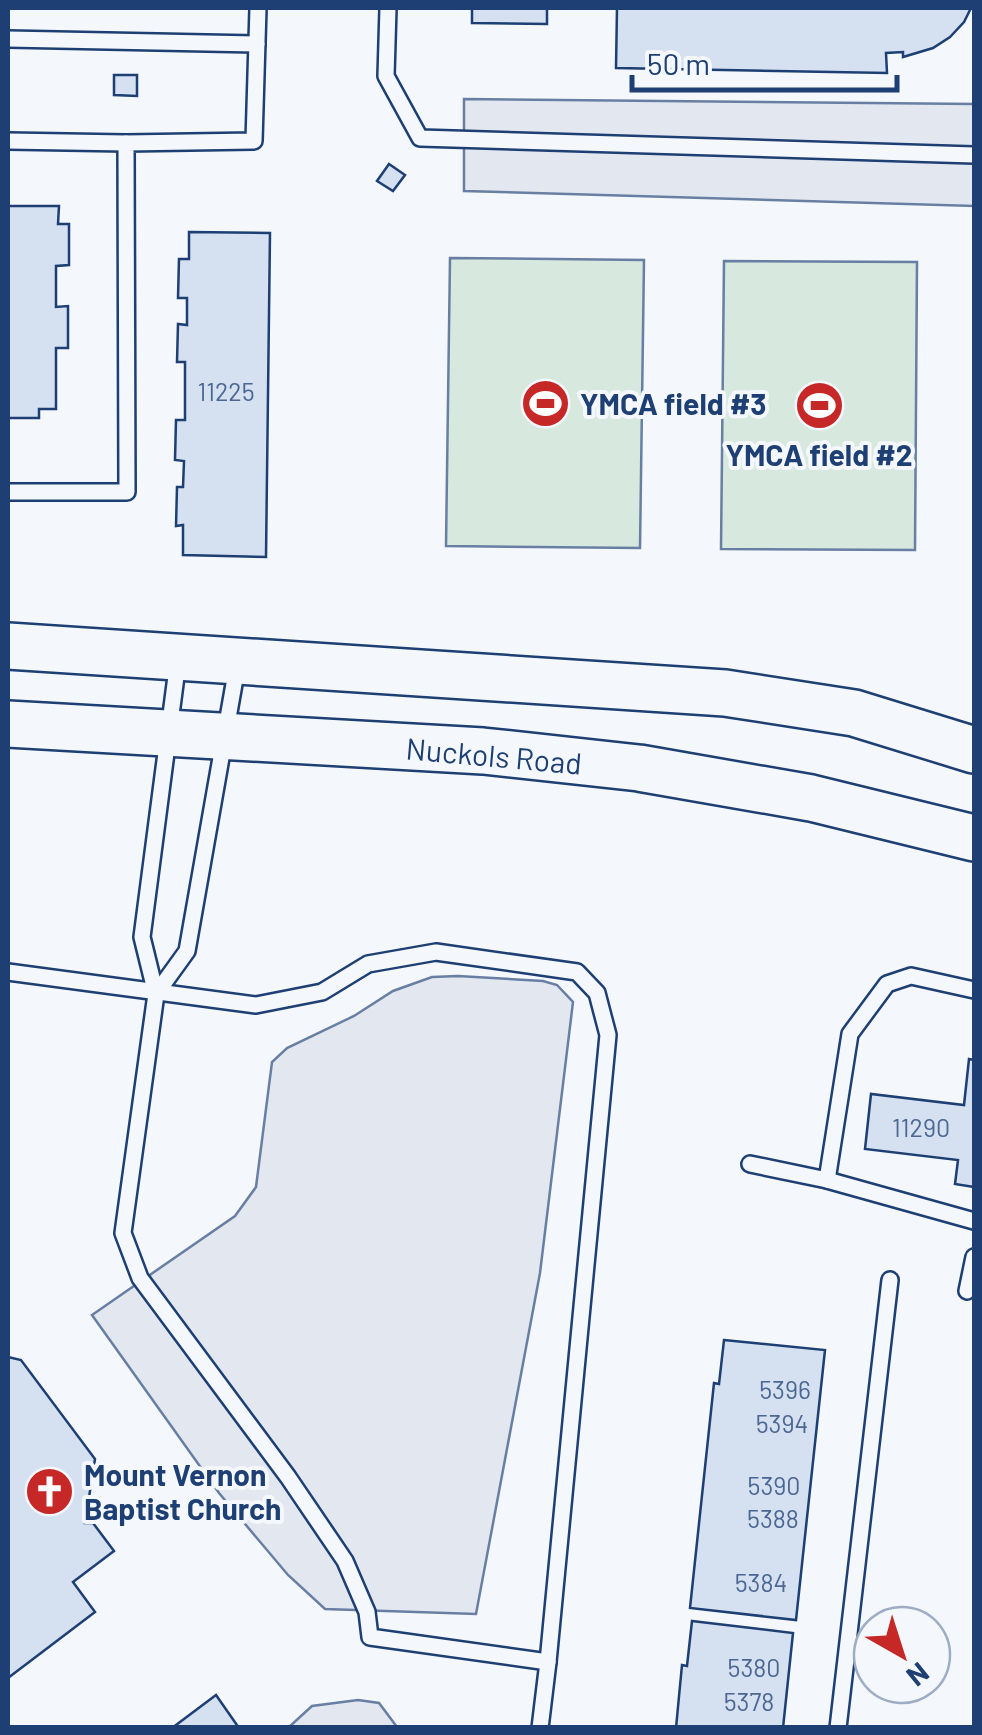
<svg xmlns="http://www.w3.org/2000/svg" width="982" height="1735" font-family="Barlow,sans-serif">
  <rect width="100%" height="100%" fill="#f4f7fb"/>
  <g fill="#d7e8df" stroke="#687fa3" stroke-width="2.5">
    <polygon points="450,258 644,260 640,548 446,546"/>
    <polygon points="724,261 917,262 915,550 721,549"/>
  </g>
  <g fill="#e3e8f0" stroke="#687fa3" stroke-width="2.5">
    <polygon points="464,99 974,104 974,206 464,191"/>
    <polygon points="458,976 543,981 557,985 573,1002 540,1273 476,1614 325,1609 288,1575 219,1493 92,1315 235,1216 256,1187 272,1062 287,1048 354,1016 393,991 432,977"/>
    <polygon points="358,1700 379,1703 397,1727 289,1727 312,1706"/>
  </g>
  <g fill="#d5e0f0" stroke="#1d3f73" stroke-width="2.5">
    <polygon points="472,8 547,8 547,24 472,23"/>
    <polygon points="617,8 971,8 964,22 950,37 933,48 903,57 903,52 886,53 887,73 616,68"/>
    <polygon points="114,75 137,75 137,96 114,95"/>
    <polygon points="389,164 405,175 393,191 377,181"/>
    <polygon points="8,206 59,206 58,224 69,224 69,265 56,266 56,307 68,306 68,348 56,348 56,409 39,409 39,418 8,418"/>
    <polygon points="189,232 270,233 266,557 183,555 183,525 176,526 177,487 183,487 184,461 175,460 176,420 185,420 185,362 177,362 178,324 187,325 187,298 178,298 179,259 189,259"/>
    <polygon points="969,1059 974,1060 974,1187 955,1184 958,1160 865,1149 871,1094 964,1105"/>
    <polygon points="724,1340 825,1350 796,1620 690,1608 714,1383 719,1384"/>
    <polygon points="8,1357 21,1360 95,1459 85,1523 93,1523 114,1551 73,1582 95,1612 8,1678"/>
    <polygon points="692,1621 793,1633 783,1728 676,1728 682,1665 687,1666"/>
    <polygon points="216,1695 239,1728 172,1728"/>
  </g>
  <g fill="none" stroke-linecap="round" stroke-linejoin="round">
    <defs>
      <g id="service">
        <polyline points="388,8 386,76 420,138 974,155"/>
        <polyline points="8,39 257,44"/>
        <polyline points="8,141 126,143"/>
        <polyline points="8,492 127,492 126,143 254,141 258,8"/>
        <polyline points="178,661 142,937 156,994 123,1233 140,1278 288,1477 345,1561 367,1612 370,1637 548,1662 540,1728"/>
        <polyline points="8,972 256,1005 322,992 368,964 436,952 577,972 597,993 608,1035 548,1662"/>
        <polyline points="156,994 187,951 237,667"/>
        <polyline points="750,1164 827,1180 850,1034 887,984 911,976 974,990"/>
        <polyline points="827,1180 974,1221"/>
        <polyline points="967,1291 974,1257"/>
        <polyline points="838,1728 890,1280"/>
      </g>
      <g id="secondary">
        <polyline points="8,646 725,693 854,713 974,750"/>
        <polyline points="8,724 483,751 639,768 811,798 974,838"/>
      </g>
    </defs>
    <use href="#service" stroke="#1d3f73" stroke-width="20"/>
    <use href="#secondary" stroke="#1d3f73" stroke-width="50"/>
    <use href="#service" stroke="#f4f7fb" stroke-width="15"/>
    <use href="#secondary" stroke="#f4f7fb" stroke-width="45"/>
  </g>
  <defs>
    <symbol id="stadium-disc" viewBox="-11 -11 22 22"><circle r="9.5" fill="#c62828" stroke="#f4f7fb"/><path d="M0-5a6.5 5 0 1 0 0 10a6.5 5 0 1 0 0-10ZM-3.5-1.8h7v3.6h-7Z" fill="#fff"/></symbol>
    <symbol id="church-disc" viewBox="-11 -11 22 22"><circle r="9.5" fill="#c62828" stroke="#f4f7fb"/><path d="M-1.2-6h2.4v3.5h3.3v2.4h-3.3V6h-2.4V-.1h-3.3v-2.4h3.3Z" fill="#fff"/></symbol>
  </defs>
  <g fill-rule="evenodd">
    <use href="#stadium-disc" x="518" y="376" width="55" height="55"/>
    <use href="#stadium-disc" x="792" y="378" width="55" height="55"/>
    <use href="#church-disc" x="22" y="1464" width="55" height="55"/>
  </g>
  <g text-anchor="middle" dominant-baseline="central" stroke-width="8" stroke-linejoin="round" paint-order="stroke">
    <g font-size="25" fill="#4b6792">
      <text x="226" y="391">11225</text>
      <text x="921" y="1127">11290</text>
      <text x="785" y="1389">5396</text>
      <text x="782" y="1423">5394</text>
      <text x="774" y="1485">5390</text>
      <text x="773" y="1518">5388</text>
      <text x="761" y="1582">5384</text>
      <text x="754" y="1667">5380</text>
      <text x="749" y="1701">5378</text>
    </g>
    <g font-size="30" font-weight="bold" fill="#1d3f73" stroke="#f4f7fb" text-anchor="start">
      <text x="580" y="403">YMCA field #3</text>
      <text x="819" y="454" text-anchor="middle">YMCA field #2</text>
      <text x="84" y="1474">Mount Vernon<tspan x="84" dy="34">Baptist Church</tspan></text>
    </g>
    <g font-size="30" fill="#1d3f73" stroke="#f4f7fb">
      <text transform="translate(494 755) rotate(5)">Nuckols Road</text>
    </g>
  </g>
  <rect width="982" height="1735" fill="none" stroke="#1d3f73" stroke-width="20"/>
  <g transform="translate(902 1655) rotate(141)"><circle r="48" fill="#f4f7fb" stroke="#9eadc5" stroke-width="2.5"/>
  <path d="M0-8L18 38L0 25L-18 38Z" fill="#c62828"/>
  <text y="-15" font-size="28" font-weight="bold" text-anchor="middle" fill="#1d3f73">N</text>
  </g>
  <path d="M632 75v15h265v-15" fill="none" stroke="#1d3f73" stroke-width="5"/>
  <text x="647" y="75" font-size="30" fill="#1d3f73" stroke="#f4f7fb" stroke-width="8" paint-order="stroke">50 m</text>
</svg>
